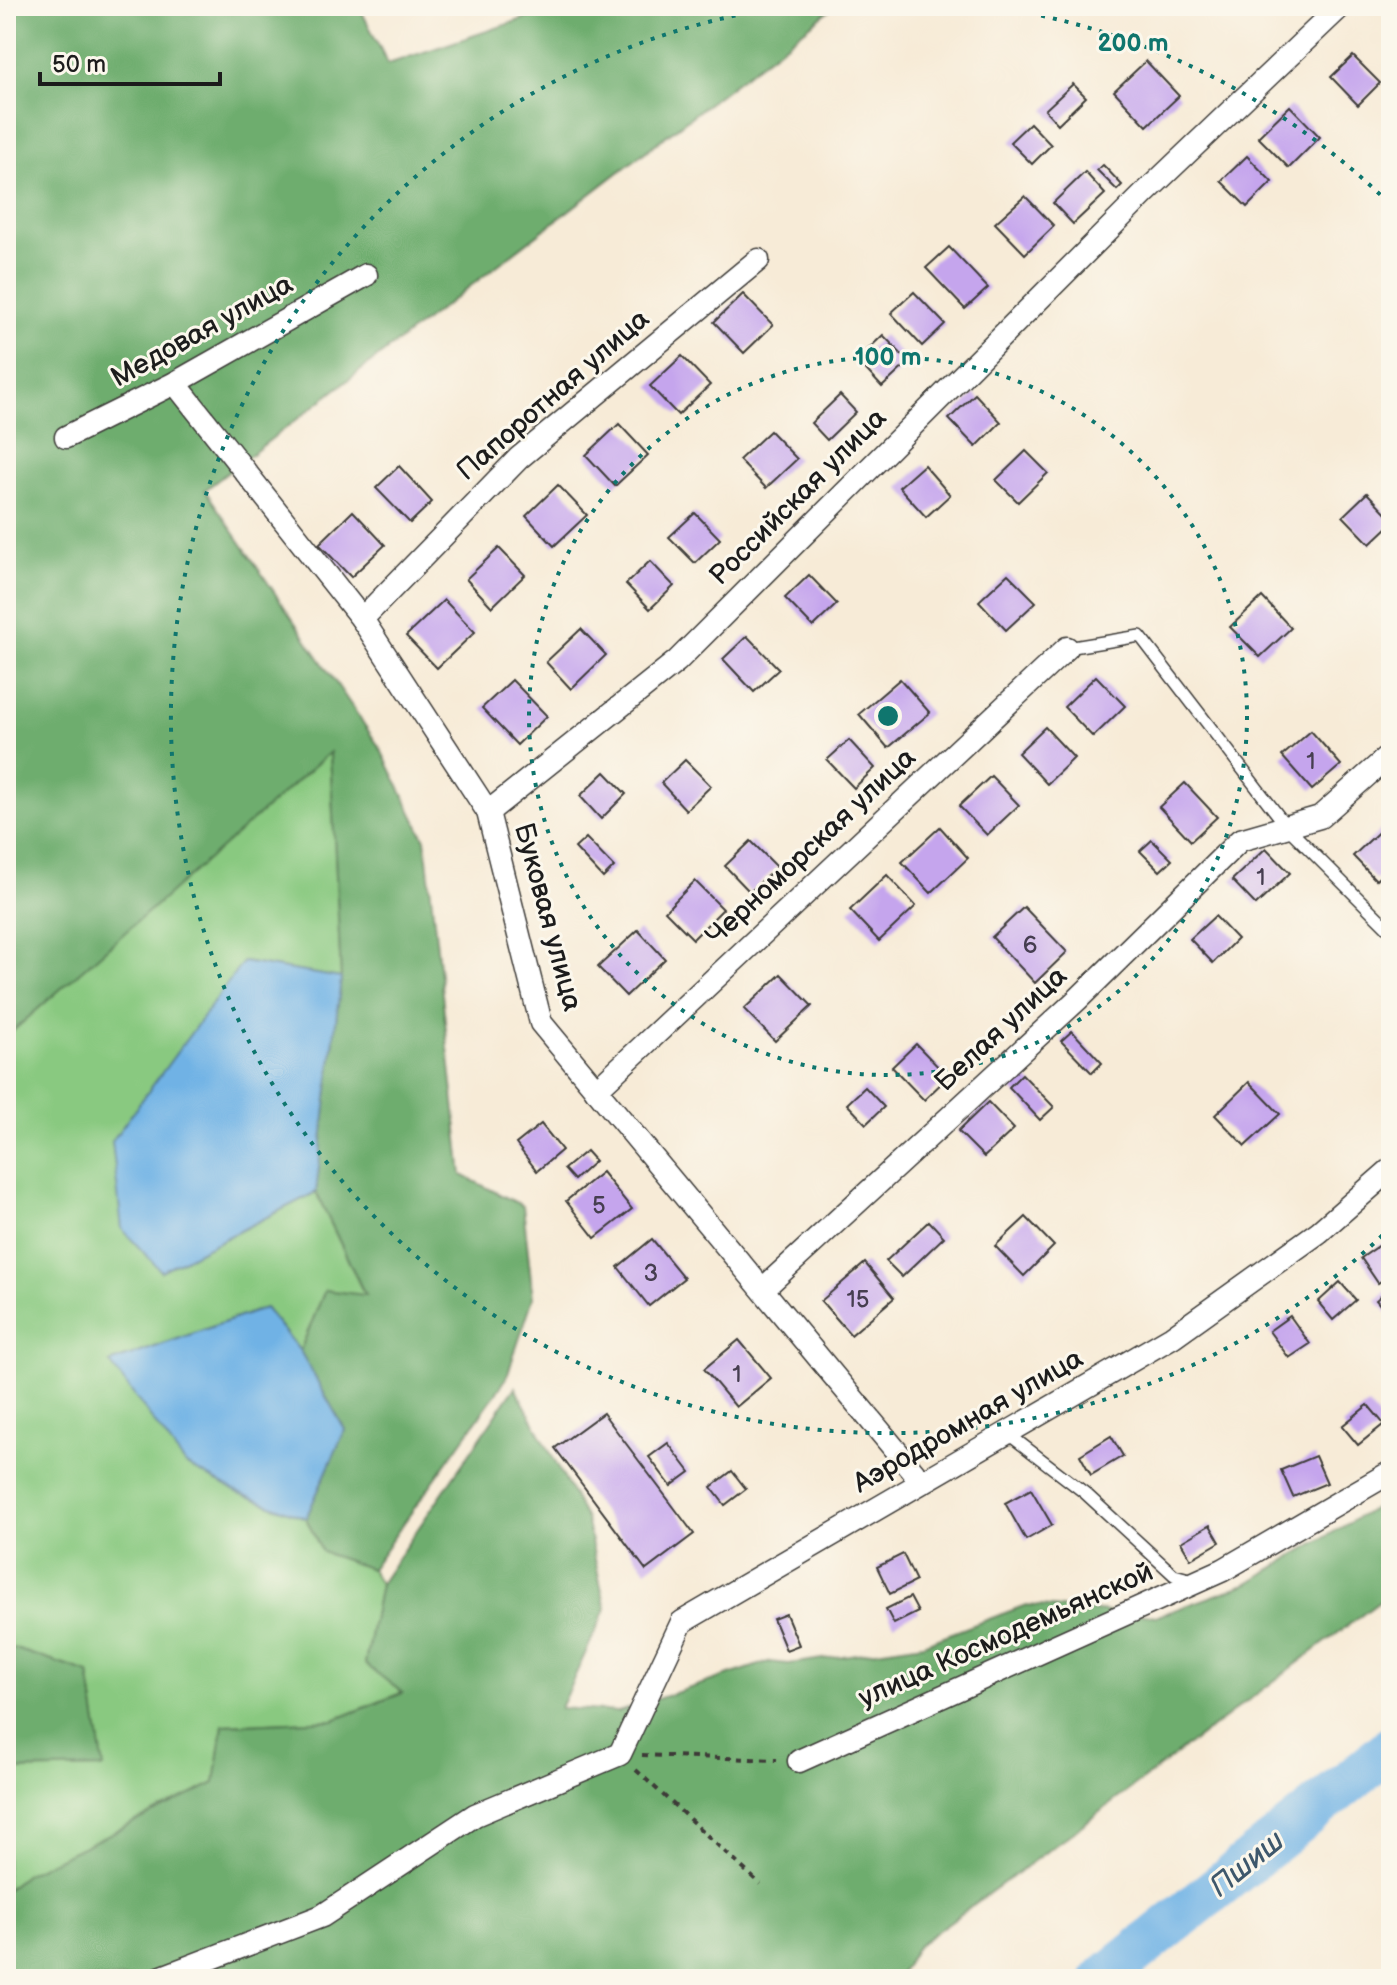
<svg xmlns="http://www.w3.org/2000/svg" width="1397" height="1985" font-family="'Balsamiq Sans',sans-serif">
  <rect width="100%" height="100%" fill="#fbf7ec"/>
  <filter id="ink" filterUnits="userSpaceOnUse"><feTurbulence type="fractalNoise" baseFrequency=".0125" numOctaves="2"/><feDisplacementMap in="SourceGraphic" scale="16" xChannelSelector="R" yChannelSelector="G"/><feConvolveMatrix kernelMatrix="1 2 1 2 8 2 1 2 1" color-interpolation-filters="sRGB"/></filter>
  <filter id="wash" filterUnits="userSpaceOnUse"><feTurbulence type="fractalNoise" baseFrequency=".006" numOctaves="4" result="noise"/><feDisplacementMap in="SourceGraphic" scale="32" xChannelSelector="R" yChannelSelector="G"/><feGaussianBlur stdDeviation="1.8" result="paint"/><feColorMatrix in="noise" values="0 0 0 0 0 0 0 0 0 0 0 0 0 0 0 0 0 1.4 0 .05"/><feComposite in="paint" operator="in"/></filter>
  <g filter="url(#wash)">
    <rect width="100%" height="100%" fill="#f7ebd7"/>
    <polygon fill="#89c980" stroke="#52724e" stroke-width="2" points="330,751 341,978 243,962 161,1271 316,1192 365,1296 325,1290 300,1351 265,1308 110,1363 239,1493 306,1518 322,1552 371,1569 380,1584 365,1663 403,1692 334,1720 223,1725 216,1783 26,1874 6,1890 6,1770 103,1768 89,1673 6,1646 6,1037"/>
    <g fill="#6ead6e" stroke="#456445" stroke-width="2">
      <polygon points="6,6 359,6 388,64 562,6 835,6 205,490 380,748 425,839 462,1175 523,1206 533,1298 506,1379 371,1569 322,1552 306,1518 345,1430 300,1351 325,1290 365,1295 316,1192 341,978 330,752 6,1037"/>
      <polygon points="515,1387 586,1519 606,1609 560,1708 618,1712 768,1662 789,1664 923,1644 1026,1605 1158,1616 1246,1584 1391,1498 1391,1593 1065,1838 918,1945 897,1979 6,1979 6,1890 26,1874 215,1783 223,1725 334,1720 403,1693 365,1664 380,1584"/>
      <polygon points="6,1646 89,1673 104,1768 6,1770"/>
    </g>
    <g fill="#70b2e5" stroke="#466780" stroke-width="2">
      <polygon points="243,962 341,978 316,1192 161,1271 122,1229 112,1141"/>
      <polygon points="265,1308 300,1351 345,1430 306,1518 239,1493 186,1465 110,1363"/>
    </g>
    <g fill="none" stroke-linecap="round" stroke-linejoin="round">
      <polyline stroke="#70b2e5" stroke-width="44" points="1103,1979 1391,1748"/>
    </g>
    <g id="blocks">
      <g fill="#c5a5ed">
        <polygon points="1353,56 1380,83 1358,105 1331,77"/>
        <polygon points="1146,61 1179,96 1147,126 1114,91"/>
        <polygon points="1073,84 1086,97 1058,124 1045,110"/>
        <polygon points="1290,106 1320,137 1289,168 1258,137"/>
        <polygon points="1030,123 1051,145 1032,164 1010,142"/>
        <polygon points="1247,156 1272,182 1247,207 1221,181"/>
        <polygon points="1103,165 1122,185 1117,190 1097,170"/>
        <polygon points="1085,172 1105,194 1073,224 1053,203"/>
        <polygon points="1025,196 1054,226 1025,254 995,223"/>
        <polygon points="949,247 988,288 965,309 926,268"/>
        <polygon points="914,292 945,324 922,346 891,313"/>
        <polygon points="743,294 773,325 744,353 714,322"/>
        <polygon points="883,335 909,362 882,387 857,360"/>
        <polygon points="682,356 710,385 678,415 650,386"/>
        <polygon points="975,394 1001,422 976,447 949,419"/>
        <polygon points="840,395 856,412 827,440 811,423"/>
        <polygon points="619,424 648,455 615,486 586,455"/>
        <polygon points="770,431 797,459 766,488 739,460"/>
        <polygon points="1026,451 1048,473 1018,502 996,480"/>
        <polygon points="924,465 950,495 926,517 899,487"/>
        <polygon points="399,466 432,502 410,523 376,488"/>
        <polygon points="558,485 587,515 554,546 526,516"/>
        <polygon points="1367,493 1391,518 1391,524 1370,544 1343,516"/>
        <polygon points="353,511 385,545 351,577 319,544"/>
        <polygon points="695,513 720,539 695,563 669,537"/>
        <polygon points="499,548 525,575 492,607 466,579"/>
        <polygon points="650,561 674,586 650,609 626,584"/>
        <polygon points="1008,574 1036,602 1006,630 979,601"/>
        <polygon points="809,575 837,604 813,627 785,598"/>
        <polygon points="1262,597 1291,628 1260,657 1230,627"/>
        <polygon points="444,600 475,632 437,668 406,636"/>
        <polygon points="581,629 606,655 571,689 546,662"/>
        <polygon points="747,636 779,669 754,692 723,659"/>
        <polygon points="1096,676 1125,706 1093,737 1064,707"/>
        <polygon points="900,679 930,713 888,748 859,714"/>
        <polygon points="512,680 547,716 517,745 482,708"/>
        <polygon points="1045,727 1074,758 1047,784 1018,753"/>
        <polygon points="1311,731 1341,765 1312,790 1282,756"/>
        <polygon points="849,740 875,768 854,788 827,760"/>
        <polygon points="685,760 711,786 686,810 661,783"/>
        <polygon points="605,772 626,794 601,819 580,796"/>
        <polygon points="991,776 1019,805 987,835 959,806"/>
        <polygon points="1185,783 1217,817 1191,841 1159,807"/>
        <polygon points="1386,825 1391,830 1391,866 1376,880 1353,856"/>
        <polygon points="940,827 968,858 931,893 902,862"/>
        <polygon points="586,838 614,867 603,878 575,848"/>
        <polygon points="1152,840 1172,860 1160,871 1140,851"/>
        <polygon points="751,841 777,867 750,892 725,866"/>
        <polygon points="1266,848 1290,873 1256,905 1232,880"/>
        <polygon points="887,875 916,906 879,941 850,910"/>
        <polygon points="695,881 723,909 693,939 665,911"/>
        <polygon points="1024,907 1067,952 1035,983 992,937"/>
        <polygon points="1215,916 1237,939 1213,963 1190,939"/>
        <polygon points="638,930 665,959 626,996 598,967"/>
        <polygon points="781,974 812,1006 775,1041 744,1009"/>
        <polygon points="1072,1031 1102,1063 1092,1073 1061,1041"/>
        <polygon points="916,1044 948,1077 924,1100 892,1067"/>
        <polygon points="1022,1074 1054,1107 1040,1120 1009,1087"/>
        <polygon points="1249,1082 1280,1114 1245,1146 1215,1115"/>
        <polygon points="865,1087 884,1107 866,1124 847,1104"/>
        <polygon points="988,1102 1014,1129 984,1157 958,1131"/>
        <polygon points="541,1124 562,1150 537,1171 516,1144"/>
        <polygon points="586,1151 595,1161 574,1180 564,1169"/>
        <polygon points="602,1172 632,1209 595,1238 566,1201"/>
        <polygon points="1026,1217 1054,1246 1024,1276 995,1246"/>
        <polygon points="929,1221 944,1237 902,1277 886,1261"/>
        <polygon points="652,1239 684,1278 649,1306 618,1267"/>
        <polygon points="1383,1243 1391,1255 1391,1274 1378,1283 1361,1258"/>
        <polygon points="865,1263 894,1298 851,1335 821,1301"/>
        <polygon points="1340,1282 1356,1300 1333,1320 1318,1302"/>
        <polygon points="1391,1287 1391,1309 1387,1313 1376,1300"/>
        <polygon points="1290,1316 1310,1344 1289,1358 1269,1331"/>
        <polygon points="739,1340 771,1378 736,1407 704,1369"/>
        <polygon points="1368,1405 1384,1424 1358,1445 1342,1426"/>
        <polygon points="603,1413 694,1534 646,1570 555,1448"/>
        <polygon points="1111,1436 1123,1456 1091,1475 1080,1455"/>
        <polygon points="668,1443 690,1472 671,1486 649,1457"/>
        <polygon points="1315,1456 1327,1483 1293,1497 1281,1470"/>
        <polygon points="732,1471 746,1489 725,1505 711,1487"/>
        <polygon points="1031,1489 1052,1525 1026,1540 1005,1503"/>
        <polygon points="1210,1525 1220,1542 1191,1559 1181,1542"/>
        <polygon points="903,1554 916,1581 890,1594 877,1567"/>
        <polygon points="910,1597 918,1612 894,1624 886,1609"/>
        <polygon points="786,1614 799,1645 786,1650 773,1619"/>
      </g>
    </g>
  </g>
  <g filter="url(#ink)">
    <use href="#blocks" fill-opacity="0" stroke="#3d3b38" stroke-width="2"/>
    <g fill="none" stroke-linecap="round" stroke-linejoin="round">
      <defs>
        <g id="lane">
          <polyline points="1067,648 1140,636 1287,827 1391,931"/>
          <polyline points="1007,1433 1085,1493 1174,1575 1193,1580"/>
        </g>
        <g id="street">
          <polyline points="175,383 362,619 488,812 541,1023 922,1482"/>
          <polyline points="66,437 175,383 366,275"/>
          <polyline points="362,619 519,458 758,260"/>
          <polyline points="488,812 677,661 1146,192 1341,6"/>
          <polyline points="596,1090 1067,648"/>
          <polyline points="763,1289 1078,999 1240,840 1320,817 1391,754"/>
          <polyline points="799,1761 1223,1570 1391,1472"/>
          <polyline points="157,1979 322,1916 475,1815 620,1754 682,1622 1172,1337 1319,1232 1391,1169"/>
        </g>
      </defs>
      <use href="#lane" stroke="#3d3b38" stroke-width="14"/>
      <use href="#street" stroke="#3d3b38" stroke-width="25"/>
      <g stroke="#3d3b38" stroke-width="4" stroke-dasharray="6 6" stroke-linecap="butt">
        <polyline points="642,1755 777,1760"/>
        <polyline points="636,1770 760,1884"/>
      </g>
      <use href="#lane" stroke="#fff" stroke-width="11"/>
      <use href="#street" stroke="#fff" stroke-width="22"/>
    </g>
  </g>
  <g fill="none" stroke="#0f766e" stroke-width="4" stroke-dasharray="4 8">
    <circle cx="888" cy="716" r="359"/>
    <path d="M1391 1227A717 717 0 1 1 782 7M994 7A717 717 0 0 1 1391 205"/>
  </g>
  <g text-anchor="middle" dominant-baseline="central" stroke-width="6" stroke-linejoin="round" paint-order="stroke">
    <g font-size="24" fill="#463e50">
      <text x="1311" y="761">1</text>
      <text x="1261" y="877">1</text>
      <text x="1030" y="945">6</text>
      <text x="599" y="1205">5</text>
      <text x="651" y="1273">3</text>
      <text x="858" y="1299">15</text>
      <text x="737" y="1374">1</text>
    </g>
    <g font-size="28" fill="#1c1c1c" stroke="#fbf7ec">
      <text transform="translate(202 331) rotate(-29)">Медовая улица</text>
      <text transform="translate(553 395) rotate(-41)">Папоротная улица</text>
      <text transform="translate(798 497) rotate(-45)">Российская улица</text>
      <text transform="translate(811 847) rotate(-43)">Черноморская улица</text>
      <text transform="translate(548 917) rotate(75)">Буковая улица</text>
      <text transform="translate(1001 1029) rotate(-43)">Белая улица</text>
      <text transform="translate(968 1421) rotate(-30)">Аэродромная улица</text>
      <text transform="translate(1006 1635) rotate(-24)">улица Космодемьянской</text>
    </g>
    <g font-size="30" font-style="italic" fill="#3e586c" stroke="#fbf7ec">
      <text transform="translate(1247 1864) rotate(-39)">Пшиш</text>
    </g>
  </g>
  <circle cx="888" cy="716" r="12" fill="#0f766e" stroke="#fbf7ec" stroke-width="4"/>
  <g font-size="24" text-anchor="middle" font-weight="bold" fill="#0f766e" stroke="#fbf7ec" stroke-width="6" stroke-linejoin="round" paint-order="stroke">
    <text x="1133" y="51">200 m</text>
    <text x="888" y="365">100 m</text>
  </g>
  <rect width="1397" height="1985" fill="none" stroke="#fbf7ec" stroke-width="32"/>
  <path d="M40 72v12h180v-12" fill="none" stroke="#1c1c1c" stroke-width="4"/>
  <text x="52" y="72" font-size="24" fill="#1c1c1c" stroke="#fbf7ec" stroke-width="6" paint-order="stroke">50 m</text>
</svg>
